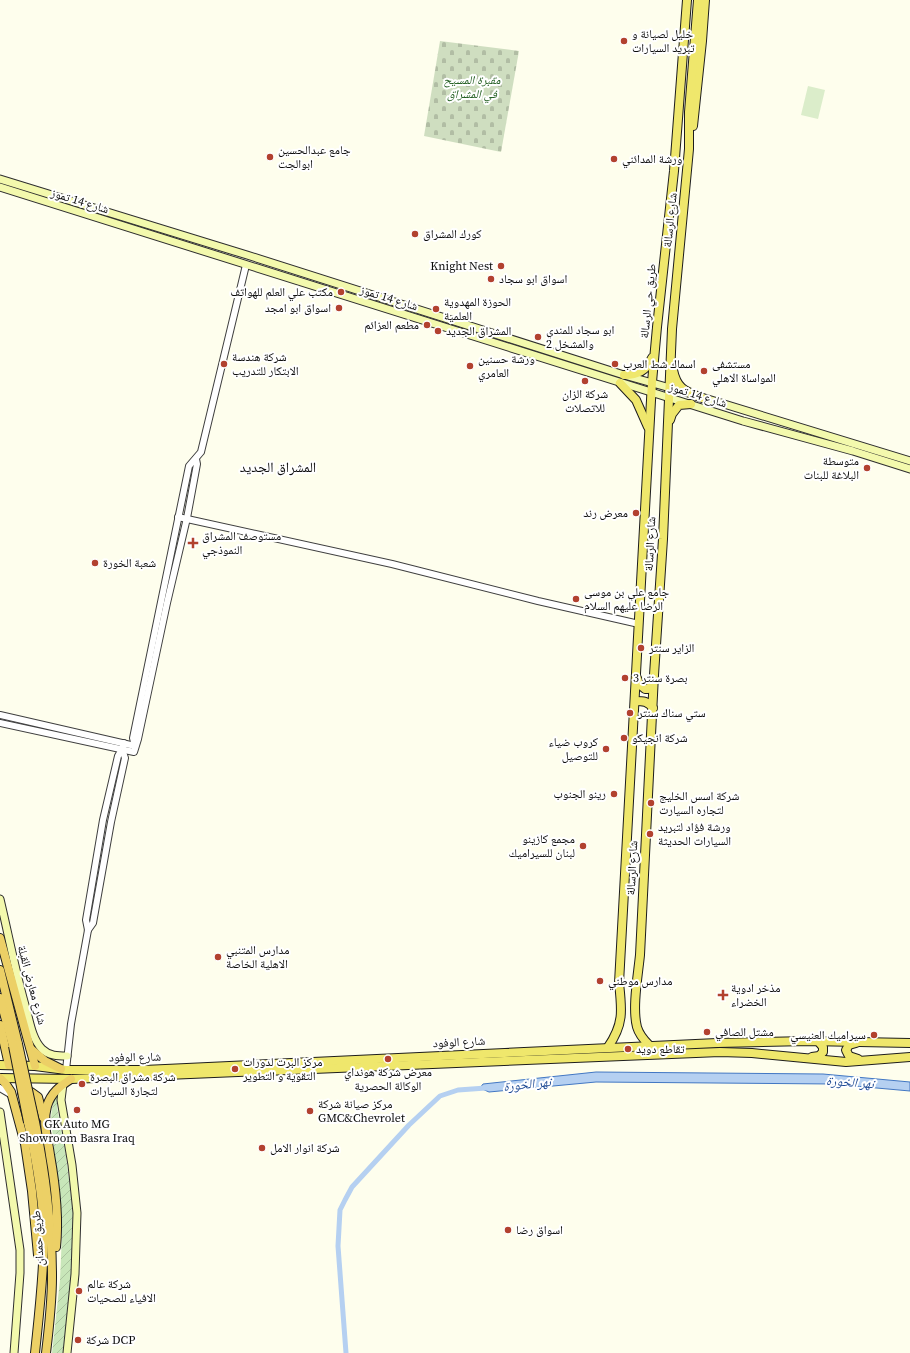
<svg xmlns="http://www.w3.org/2000/svg" width="910" height="1353" font-family="'Source Serif 4','Noto Naskh Arabic',serif">
  <defs>
    <pattern id="cemetery-stones" width="16" height="16" patternUnits="userSpaceOnUse"><rect width="16" height="16" fill="#cfdec0"/><path d="M2 7V4a2 2 0 0 1 4 0v3zM10 15v-3a2 2 0 0 1 4 0v3z" fill="#b1bda4"/></pattern>
    <pattern id="garden-furrows" width="10" height="10" patternUnits="userSpaceOnUse"><rect width="10" height="10" fill="#c8e6b9"/><path d="M-1 1l2-2M0 10L10 0M9 11l2-2" fill="none" stroke="#abc49e"/></pattern>
  </defs>
  <rect width="100%" height="100%" fill="#fefeed"/>
  <polygon fill="url(#cemetery-stones)" points="440,41 519,51 501,152 424,136"/>
  <polygon fill="url(#garden-furrows)" points="57,1091 57,1107 66,1156 73,1212 73,1272 65,1353 52,1353 60,1280 62,1234 51,1117 53,1102"/>
  <polygon fill="#dbedca" points="808,86 825,90 818,119 801,115"/>
  <polygon fill="#b5d0f1" stroke="#4277c3" points="596,1072 823,1074 910,1082 910,1091 832,1084 596,1082 489,1092 480,1088 483,1084"/>
  <g fill="none" stroke-linecap="round" stroke-linejoin="round">
    <polyline stroke="#b5d0f1" stroke-width="5" points="346,1353 338,1246 340,1210 345,1200 352,1187 409,1125 440,1096 458,1090 486,1088"/>
    <defs>
      <g id="tertiary">
        <polyline points="178,517 392,564 538,601 639,624"/>
        <polyline points="0,715 135,746"/>
        <polyline points="0,723 134,752 138,739 167,603 187,518 197,464 196,459"/>
        <polyline points="135,746 133,738 189,466 201,452 246,265"/>
        <polyline points="88,930 93,923 111,822 125,758 122,749"/>
        <polyline points="66,1070 71,1024 88,930 86,920 103,820 118,756 122,749 124,743"/>
        <polyline points="0,1088 10,1094"/>
      </g>
      <g id="secondary">
        <polyline points="0,179 247,255 624,375 688,393"/>
        <polyline points="0,187 743,421 853,451 910,469"/>
        <polyline points="698,396 910,461"/>
        <path d="M0,899C9,937 16,975 27,1012C30,1024 33,1040 42,1049C49,1056 58,1056 67,1056"/>
        <polyline points="63,1084 61,1100 72,1165 77,1213 75,1274 67,1353"/>
        <polyline points="0,1112 20,1250 20,1273 14,1353"/>
      </g>
      <g id="primary">
        <polyline points="693,126 702,41 705,0"/>
        <path d="M673,370C677,389 685,391 702,398"/>
        <path d="M624,375C638,375 646,371 652,358"/>
        <polyline points="620,383 636,400 648,427"/>
        <polyline points="670,420 672,414 679,405 691,404"/>
        <polyline points="637,678 639,684 645,689 648,689 651,686 653,680"/>
        <path d="M635,701C643,701 648,701 653,708"/>
        <polyline points="856,1043 849,1045 846,1050 849,1056 858,1059"/>
        <path d="M649,1045C644,1040 639,1034 637,1027C632,1008 638,975 640,955L654,675L663,539L672,329L689,149V112L698,0"/>
        <path d="M608,1047C624,1024 622,1010 619,983L652,382L657,327L674,171L687,0"/>
        <polyline points="812,1057 819,1056 823,1052 823,1047 818,1041"/>
        <polyline points="0,1065 35,1066 66,1070 144,1070 717,1043 808,1041 910,1043"/>
        <polyline points="0,1078 71,1079 720,1052 752,1053 846,1062 910,1057"/>
      </g>
      <g id="trunk">
        <polyline points="0,938 35,1066"/>
        <polyline points="0,970 18,1044"/>
        <polyline points="0,998 13,1046"/>
        <polyline points="0,1025 9,1065"/>
        <polyline points="31,1049 45,1061 61,1069"/>
        <polyline points="0,1078 5,1083 11,1092 25,1144 32,1191 38,1255"/>
        <polyline points="22,1093 31,1092 38,1097 43,1117"/>
        <path d="M28,1122C36,1159 43,1197 44,1234C44,1274 39,1314 35,1353"/>
        <path d="M35,1122C45,1172 52,1225 52,1277C52,1302 49,1328 46,1353"/>
        <path d="M56,1247C59,1218 55,1183 50,1155C48,1139 42,1123 47,1106C51,1093 60,1086 71,1079"/>
      </g>
    </defs>
    <use href="#tertiary" stroke="#3f3f3f" stroke-width="8"/>
    <use href="#secondary" stroke="#2e2e2e" stroke-width="9"/>
    <use href="#primary" stroke="#1d1d1d" stroke-width="10"/>
    <use href="#trunk" stroke="#1d1d1d" stroke-width="10"/>
    <use href="#tertiary" stroke="#fff" stroke-width="6"/>
    <use href="#secondary" stroke="#f3f9ad" stroke-width="7"/>
    <use href="#primary" stroke="#efe76c" stroke-width="8"/>
    <use href="#trunk" stroke="#ecd066" stroke-width="8"/>
    <defs>
      <g id="trunk-bridge">
        <polyline points="18,1044 35,1122"/>
        <polyline points="13,1046 28,1122"/>
      </g>
    </defs>
    <use href="#trunk-bridge" stroke="#1d1d1d" stroke-width="10" stroke-linecap="butt"/>
    <use href="#trunk-bridge" stroke="#ecd066" stroke-width="8"/>
  </g>
  <g fill="#b2412f" stroke="#fff" stroke-width="1.5">
    <circle cx="624" cy="41" r="4"/>
    <circle cx="270" cy="157" r="4"/>
    <circle cx="614" cy="159" r="4"/>
    <circle cx="415" cy="234" r="4"/>
    <circle cx="501" cy="266" r="4"/>
    <circle cx="491" cy="279" r="4"/>
    <circle cx="341" cy="292" r="4"/>
    <circle cx="339" cy="308" r="4"/>
    <circle cx="436" cy="309" r="4"/>
    <circle cx="427" cy="325" r="4"/>
    <circle cx="438" cy="331" r="4"/>
    <circle cx="538" cy="337" r="4"/>
    <circle cx="224" cy="364" r="4"/>
    <circle cx="615" cy="364" r="4"/>
    <circle cx="470" cy="366" r="4"/>
    <circle cx="704" cy="371" r="4"/>
    <circle cx="585" cy="381" r="4"/>
    <circle cx="867" cy="468" r="4"/>
    <circle cx="636" cy="513" r="4"/>
    <path d="M191 537h4v4h4v4h-4v4h-4v-4h-4v-4h4z"/>
    <circle cx="95" cy="563" r="4"/>
    <circle cx="576" cy="599" r="4"/>
    <circle cx="641" cy="648" r="4"/>
    <circle cx="625" cy="678" r="4"/>
    <circle cx="630" cy="713" r="4"/>
    <circle cx="624" cy="738" r="4"/>
    <circle cx="606" cy="749" r="4"/>
    <circle cx="614" cy="794" r="4"/>
    <circle cx="651" cy="803" r="4"/>
    <circle cx="650" cy="834" r="4"/>
    <circle cx="583" cy="846" r="4"/>
    <circle cx="218" cy="957" r="4"/>
    <circle cx="600" cy="981" r="4"/>
    <path d="M721 989h4v4h4v4h-4v4h-4v-4h-4v-4h4z"/>
    <circle cx="707" cy="1032" r="4"/>
    <circle cx="874" cy="1035" r="4"/>
    <circle cx="628" cy="1049" r="4"/>
    <circle cx="388" cy="1059" r="4"/>
    <circle cx="235" cy="1069" r="4"/>
    <circle cx="82" cy="1084" r="4"/>
    <circle cx="77" cy="1110" r="4"/>
    <circle cx="310" cy="1111" r="4"/>
    <circle cx="262" cy="1148" r="4"/>
    <circle cx="508" cy="1230" r="4"/>
    <circle cx="79" cy="1291" r="4"/>
    <circle cx="78" cy="1340" r="4"/>
  </g>
  <g text-anchor="middle" dominant-baseline="central" stroke-width="4" stroke-linejoin="round" paint-order="stroke">
    <g font-size="12" fill="#0c0c0c" stroke="#fff" text-anchor="start">
      <text x="632" y="34">خليل لصيانة و<tspan x="632" dy="14">تبريد السيارات</tspan></text>
      <text x="278" y="150">جامع عبدالحسين<tspan x="278" dy="14">ابوالجت</tspan></text>
      <text x="622" y="159">ورشة المدائني</text>
      <text x="423" y="234">كورك المشراق</text>
      <text x="493" y="266" text-anchor="end">Knight Nest</text>
      <text x="499" y="279">اسواق ابو سجاد</text>
      <text x="333" y="292" text-anchor="end">مكتب علي العلم للهواتف</text>
      <text x="444" y="302">الحوزة المهدوية<tspan x="444" dy="14">العلمية</tspan></text>
      <text x="331" y="308" text-anchor="end">اسواق ابو امجد</text>
      <text x="419" y="325" text-anchor="end">مطعم العزائم</text>
      <text x="546" y="330">ابو سجاد للمندي<tspan x="546" dy="14">والمشخل 2</tspan></text>
      <text x="446" y="331">المشراق الجديد</text>
      <text x="232" y="357">شركة هندسة<tspan x="232" dy="14">الابتكار للتدريب</tspan></text>
      <text x="478" y="359">ورشة حسنين<tspan x="478" dy="14">العامري</tspan></text>
      <text x="623" y="364">اسماك شط العرب</text>
      <text x="712" y="364">مستشفى<tspan x="712" dy="14">المواساة اﻻهلي</tspan></text>
      <text x="585" y="394" text-anchor="middle">شركة الزان<tspan x="585" dy="14">للاتصلات</tspan></text>
      <text x="859" y="461" text-anchor="end">متوسطة<tspan x="859" dy="14">البلاغة للبنات</tspan></text>
      <text x="628" y="513" text-anchor="end">معرض رند</text>
      <text x="202" y="536">مستوصف المشراق<tspan x="202" dy="14">النموذجي</tspan></text>
      <text x="103" y="563">شعبة الخورة</text>
      <text x="584" y="592">جامع علي بن موسى<tspan x="584" dy="14">الرضا عليهم السلام</tspan></text>
      <text x="649" y="648">الزاير سنتر</text>
      <text x="633" y="678">بصرة سنتر 3</text>
      <text x="638" y="713">ستي سناك سنتر</text>
      <text x="632" y="738">شركة انجيكو</text>
      <text x="598" y="742" text-anchor="end">كروب ضياء<tspan x="598" dy="14">للتوصيل</tspan></text>
      <text x="606" y="794" text-anchor="end">رينو الجنوب</text>
      <text x="659" y="796">شركة اسس الخليج<tspan x="659" dy="14">لتجاره السيارت</tspan></text>
      <text x="658" y="827">ورشة فؤاد لتبريد<tspan x="658" dy="14">السيارات الحديثة</tspan></text>
      <text x="575" y="839" text-anchor="end">مجمع كازينو<tspan x="575" dy="14">لبنان للسيراميك</tspan></text>
      <text x="226" y="950">مدارس المتنبي<tspan x="226" dy="14">الاهلية الخاصة</tspan></text>
      <text x="608" y="981">مدارس موطني</text>
      <text x="731" y="988">مذخر ادوية<tspan x="731" dy="14">الخضراء</tspan></text>
      <text x="715" y="1032">مشتل الصافي</text>
      <text x="866" y="1035" text-anchor="end">سيراميك العنيسي</text>
      <text x="636" y="1049">تقاطع دويد</text>
      <text x="243" y="1062">مركز البرت لدورات<tspan x="243" dy="14">التقوية و التطوير</tspan></text>
      <text x="388" y="1072" text-anchor="middle">معرض شركة هونداي<tspan x="388" dy="14">الوكالة الحصرية</tspan></text>
      <text x="90" y="1077">شركة مشراق البصرة<tspan x="90" dy="14">لتجارة السيارات</tspan></text>
      <text x="318" y="1104">مركز صيانة شركة<tspan x="318" dy="14">GMC&amp;Chevrolet</tspan></text>
      <text x="77" y="1124" text-anchor="middle">GK Auto MG<tspan x="77" dy="14">Showroom Basra Iraq</tspan></text>
      <text x="270" y="1148">شركة انوار الامل</text>
      <text x="516" y="1230">اسواق رضا</text>
      <text x="87" y="1284">شركة عالم<tspan x="87" dy="14">الافياء للصحيات</tspan></text>
      <text x="86" y="1340">شركة DCP</text>
    </g>
    <g font-size="12" font-style="italic" fill="#235f22" stroke="#fff">
      <text x="472" y="80">مقبرة المسيح<tspan x="472" dy="14">في المشراق</tspan></text>
    </g>
    <g font-size="12" fill="#0c0c0c" stroke="#fff">
      <text transform="translate(80 201) rotate(17)">شارع 14 تموز</text>
      <text transform="translate(670 220) rotate(-84)">شارع الرسالة</text>
      <text transform="translate(389 298) rotate(17)">شارع 14 تموز</text>
      <text transform="translate(648 301) rotate(-84)">طريق حي الرسالة</text>
      <text transform="translate(698 395) rotate(17)">شارع 14 تموز</text>
      <text transform="translate(650 544) rotate(-87)">شارع الرسالة</text>
      <text transform="translate(632 868) rotate(-87)">شارع الرسالة</text>
      <text transform="translate(32 985) rotate(75)">شارع معارض القبلة</text>
      <text transform="translate(459 1042) rotate(-3)">شارع الوفود</text>
      <text transform="translate(135 1057) rotate(-1)">شارع الوفود</text>
      <text transform="translate(38 1238) rotate(-94)">طريق حمدان</text>
    </g>
    <g font-size="13" font-style="italic" fill="#1f4b95" stroke="#fff">
      <text transform="translate(850 1082) rotate(4)">نهر الخورة</text>
      <text transform="translate(527 1084) rotate(-6)">نهر الخورة</text>
    </g>
    <g font-size="14" fill="#0c0c0c" stroke="#fff">
      <text x="278" y="467">المشراق الجديد</text>
    </g>
  </g>
</svg>
